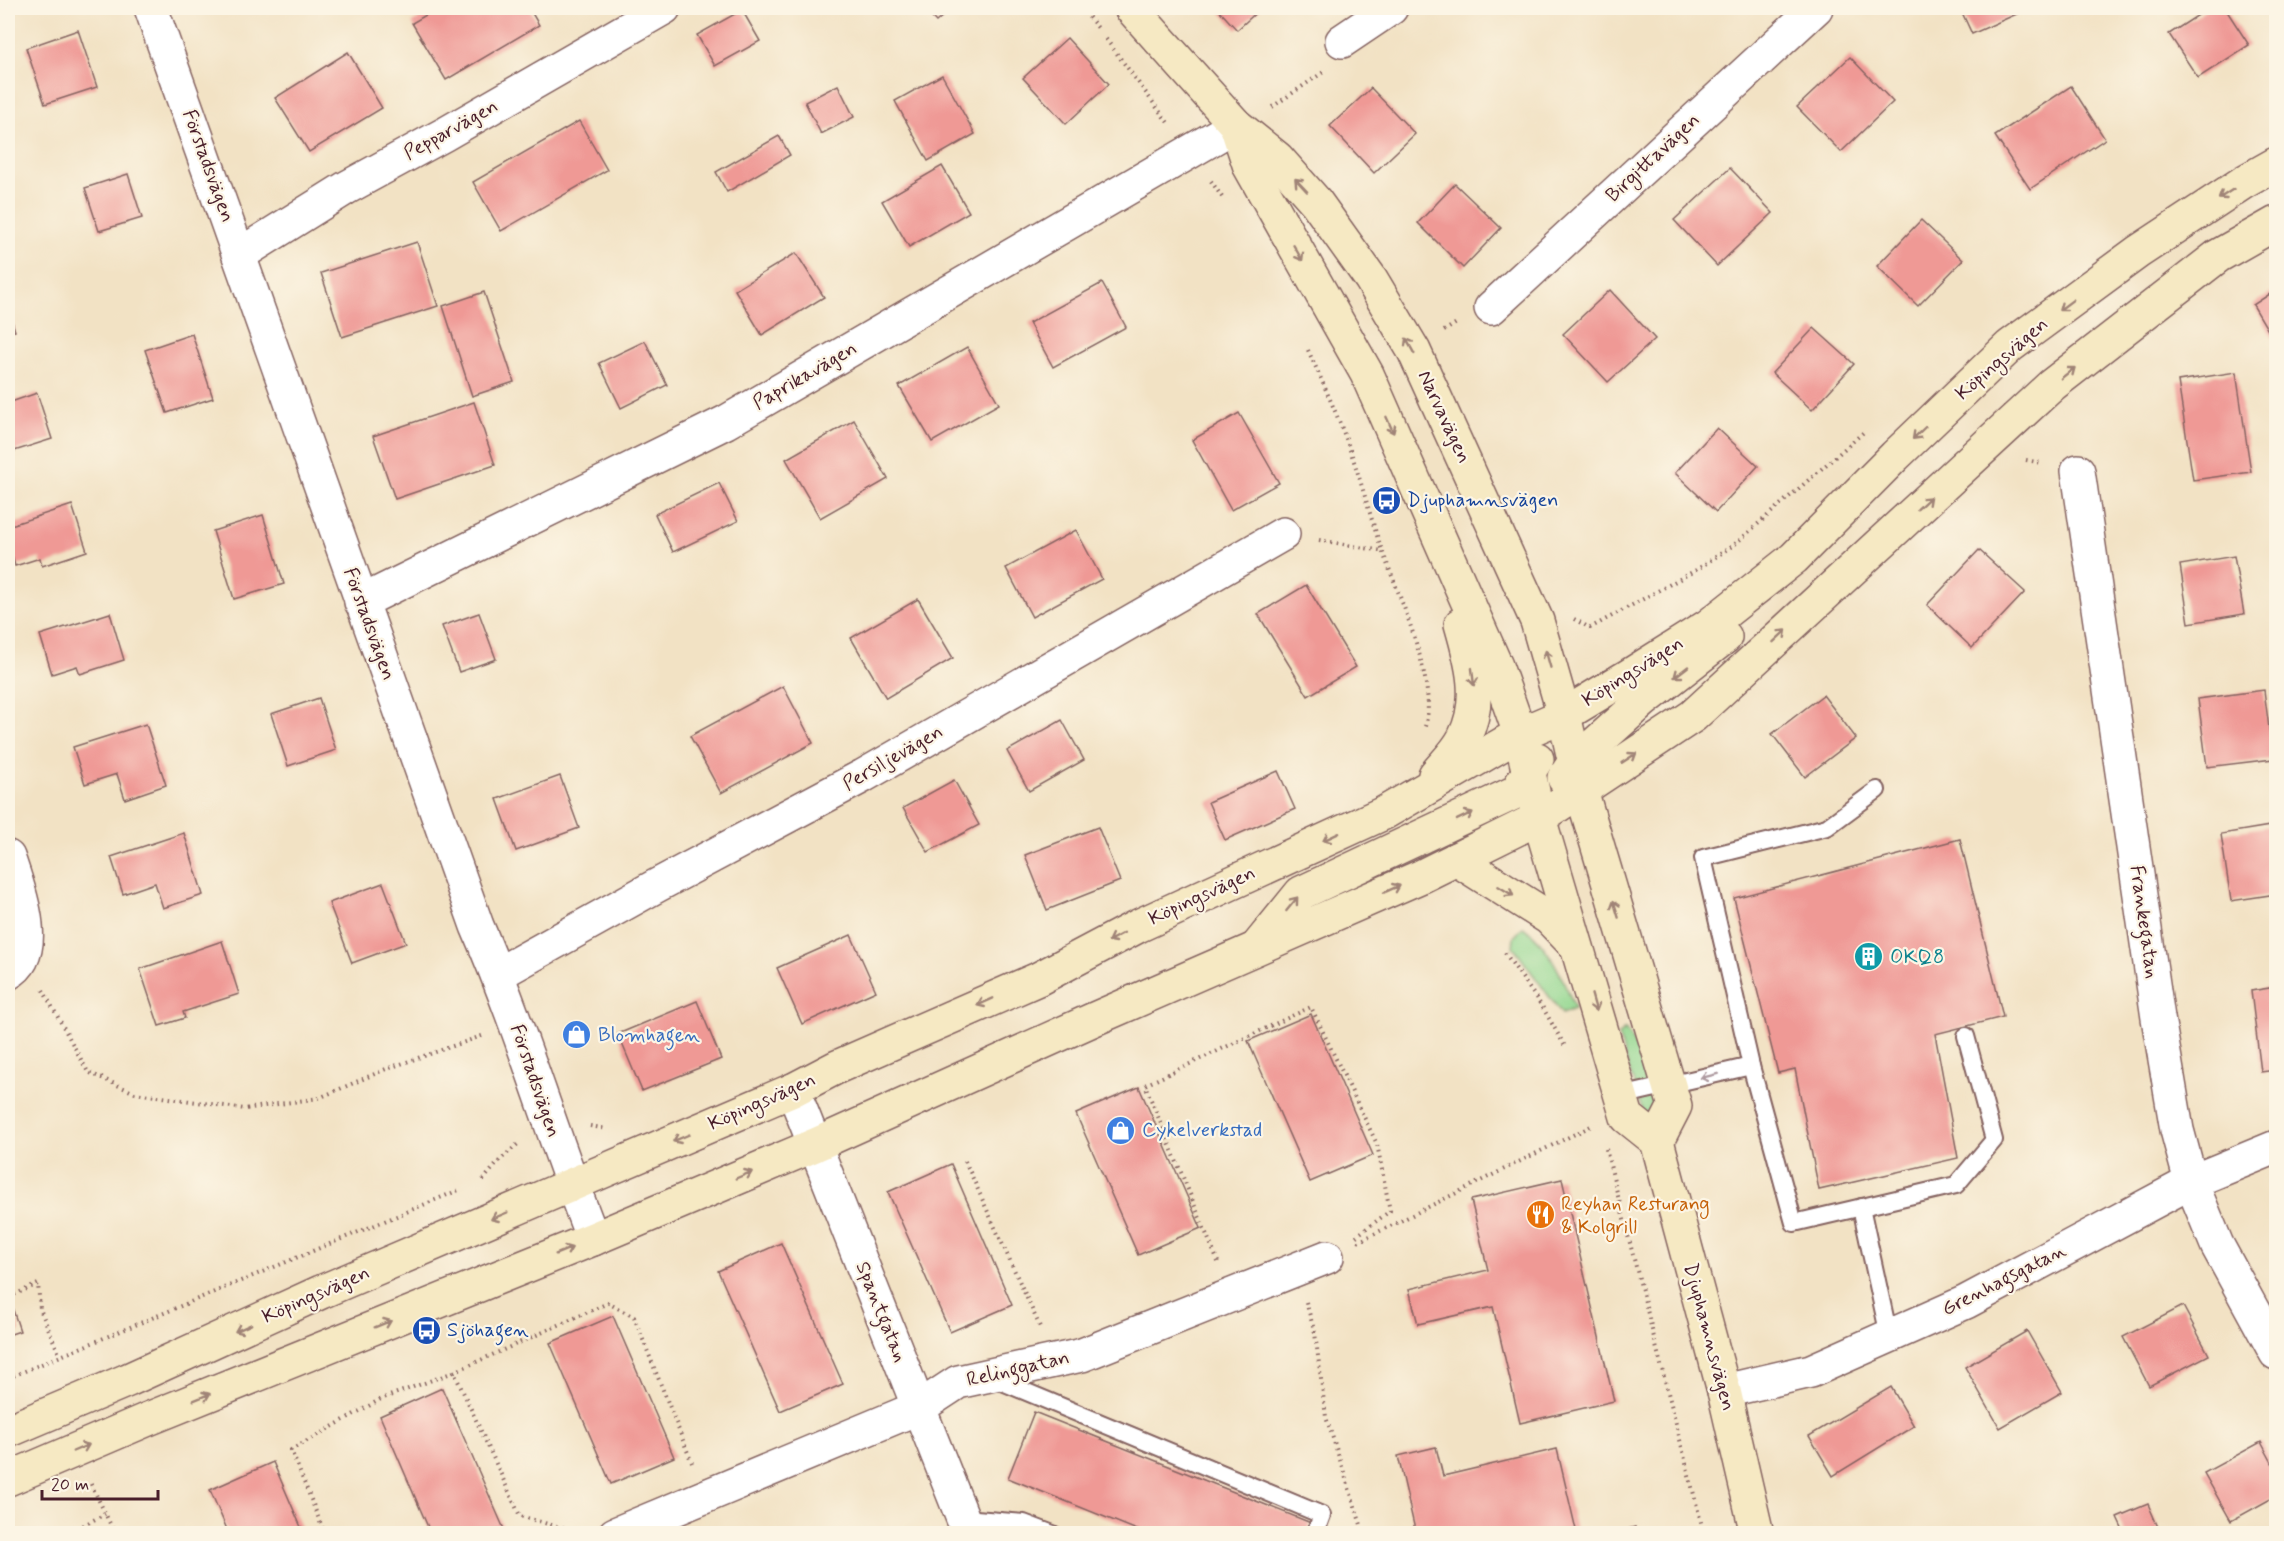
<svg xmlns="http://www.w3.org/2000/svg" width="2284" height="1541" font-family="Mynerve,sans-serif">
  <rect width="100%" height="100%" fill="#fcf5e5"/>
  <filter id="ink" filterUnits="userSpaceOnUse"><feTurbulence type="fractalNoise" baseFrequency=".0167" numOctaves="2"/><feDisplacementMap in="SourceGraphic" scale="12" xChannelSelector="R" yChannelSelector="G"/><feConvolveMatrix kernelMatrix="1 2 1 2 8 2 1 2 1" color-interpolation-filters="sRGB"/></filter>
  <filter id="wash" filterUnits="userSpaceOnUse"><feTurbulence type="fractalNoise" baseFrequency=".008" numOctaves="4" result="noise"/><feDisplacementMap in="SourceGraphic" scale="24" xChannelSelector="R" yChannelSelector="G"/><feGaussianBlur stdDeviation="1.35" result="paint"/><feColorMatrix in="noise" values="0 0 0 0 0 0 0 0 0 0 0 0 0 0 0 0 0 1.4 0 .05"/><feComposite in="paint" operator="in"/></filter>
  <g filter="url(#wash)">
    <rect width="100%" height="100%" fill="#f2e2c4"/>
    <g fill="#93d790" stroke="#6e7b5e" stroke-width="1.5">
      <path d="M1523,927C1549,944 1563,979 1575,1008L1562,1014L1513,947L1514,937Z"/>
      <polygon points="1625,1029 1645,1061 1660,1112 1647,1124 1618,1035"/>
    </g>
    <g id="blocks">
      <g fill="#ef9995">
        <polygon points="438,8 529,8 539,25 446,80 412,23"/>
        <polygon points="923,8 952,8 936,22"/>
        <polygon points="1217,8 1261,8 1237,30"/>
        <polygon points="1960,8 2030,8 1972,34"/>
        <polygon points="2209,8 2225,8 2249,45 2198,78 2169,34"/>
        <polygon points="742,10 760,41 715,66 697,35"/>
        <polygon points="78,30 97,87 45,104 26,48"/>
        <polygon points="1067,38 1109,84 1066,124 1023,78"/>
        <polygon points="348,52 382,108 309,152 275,98"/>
        <polygon points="1850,57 1893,102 1841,152 1797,107"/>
        <polygon points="942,75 975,134 928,161 895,101"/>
        <polygon points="838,85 854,117 821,134 805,102"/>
        <polygon points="2071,86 2105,139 2030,189 1995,136"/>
        <polygon points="1371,88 1415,134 1374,173 1330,126"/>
        <polygon points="579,121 607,170 501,231 473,182"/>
        <polygon points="779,136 790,155 727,192 716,172"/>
        <polygon points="942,166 969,212 909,247 882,201"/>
        <polygon points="1730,168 1773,213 1717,266 1674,220"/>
        <polygon points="128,174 142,218 99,231 85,188"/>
        <polygon points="1455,184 1501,228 1463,268 1418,223"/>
        <polygon points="1921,220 1963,260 1918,306 1877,266"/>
        <polygon points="417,242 438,306 342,337 321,273"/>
        <polygon points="796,253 824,297 762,335 735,290"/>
        <polygon points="1102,283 1126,327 1053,367 1029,323"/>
        <polygon points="1610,290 1655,339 1608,382 1563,334"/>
        <polygon points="2276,290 2276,344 2253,305"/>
        <polygon points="484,292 514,382 472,396 443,306"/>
        <polygon points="8,308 15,331 8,333"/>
        <polygon points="1814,328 1854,364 1812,410 1772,373"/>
        <polygon points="192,334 213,398 167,413 145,350"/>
        <polygon points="645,341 667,385 621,408 599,363"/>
        <polygon points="967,347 999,404 932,442 899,386"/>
        <polygon points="2236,372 2251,472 2193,480 2178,381"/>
        <polygon points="37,393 52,439 8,453 8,403"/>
        <polygon points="474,402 495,465 395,499 373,436"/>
        <polygon points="1239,413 1279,483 1231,510 1192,440"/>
        <polygon points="854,420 888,479 820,518 786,459"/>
        <polygon points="1717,428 1758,466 1716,512 1675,473"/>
        <polygon points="719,483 738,521 673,552 655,514"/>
        <polygon points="72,505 87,551 42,566 40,558 15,566 8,542 8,526"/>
        <polygon points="263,515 284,584 234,599 213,531"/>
        <polygon points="1076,530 1102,579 1032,617 1006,568"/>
        <polygon points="1979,550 2025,592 1972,648 1927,605"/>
        <polygon points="2234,556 2244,614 2189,623 2180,565"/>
        <polygon points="1306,585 1356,667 1308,696 1258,614"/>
        <polygon points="918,599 953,658 886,698 851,638"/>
        <polygon points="110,613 124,660 80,674 77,666 52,674 40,635"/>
        <polygon points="479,613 496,659 459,672 442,626"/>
        <polygon points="783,686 813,743 721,793 690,736"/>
        <polygon points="2264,690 2273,759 2207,767 2198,699"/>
        <polygon points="1823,695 1856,738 1805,777 1772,734"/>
        <polygon points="319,698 336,750 288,766 271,714"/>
        <polygon points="1062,720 1084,760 1029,791 1007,751"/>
        <polygon points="146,724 166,785 125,799 117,774 85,784 73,747"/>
        <polygon points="1278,771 1295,809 1225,840 1208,802"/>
        <polygon points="560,776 579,828 516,851 497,799"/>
        <polygon points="954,780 979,825 928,852 903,808"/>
        <polygon points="2276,825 2276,894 2231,901 2221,834"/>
        <polygon points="1098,827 1120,881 1047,910 1025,855"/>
        <polygon points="184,833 203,895 163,908 155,883 123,894 111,857"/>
        <polygon points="1960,839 2003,1017 1935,1034 1958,1158 1819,1190 1795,1069 1778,1073 1734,898"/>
        <polygon points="383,883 406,943 352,963 329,903"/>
        <polygon points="851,935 876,991 802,1024 777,968"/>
        <polygon points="222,941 239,994 183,1012 185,1018 159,1026 140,969"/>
        <polygon points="2276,987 2276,1070 2261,1072 2251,991"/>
        <polygon points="697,1001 721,1059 642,1091 618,1034"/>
        <polygon points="1311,1014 1373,1155 1310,1182 1248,1041"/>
        <polygon points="1139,1087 1201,1228 1138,1255 1076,1114"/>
        <polygon points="951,1164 1012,1305 950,1332 888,1192"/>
        <polygon points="1562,1179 1614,1401 1520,1423 1493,1307 1418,1324 1409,1289 1488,1270 1471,1200"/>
        <polygon points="781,1243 843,1384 780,1411 718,1271"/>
        <polygon points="8,1295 20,1331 8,1335"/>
        <polygon points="2183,1306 2209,1355 2149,1386 2123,1337"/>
        <polygon points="613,1316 674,1457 611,1484 550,1343"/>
        <polygon points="2027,1331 2062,1392 2000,1428 1965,1367"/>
        <polygon points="1891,1387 1914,1426 1833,1476 1809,1436"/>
        <polygon points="442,1388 504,1529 493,1534 431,1534 380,1416"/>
        <polygon points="1034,1412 1311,1523 1307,1534 1147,1534 1008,1478"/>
        <polygon points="2261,1442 2276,1470 2276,1496 2231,1521 2204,1473"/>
        <polygon points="1436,1447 1443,1476 1557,1449 1577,1534 1416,1534 1398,1456"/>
        <polygon points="273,1462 304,1534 229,1534 210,1490"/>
        <polygon points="2148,1504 2161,1534 2125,1534 2117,1517"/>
        <polygon points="1635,1527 1636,1534 1613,1534 1613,1533"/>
      </g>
    </g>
  </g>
  <g filter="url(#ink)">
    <use href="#blocks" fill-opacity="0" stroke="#856361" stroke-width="1.5"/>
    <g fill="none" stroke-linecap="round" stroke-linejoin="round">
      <defs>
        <g id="lane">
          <polyline points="1877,790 1827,827 1703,858 1751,1066 1794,1223 1956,1185 1994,1140 1966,1036"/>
          <polyline points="1621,1096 1751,1066"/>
          <polyline points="1861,1207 1889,1336"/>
          <polyline points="993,1378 1322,1515 1315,1534"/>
          <polyline points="964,1518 1024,1523 1053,1534"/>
        </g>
        <g id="street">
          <path d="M151,8L477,926C521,1028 552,1135 593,1239"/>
          <polyline points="1342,41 1391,8"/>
          <polyline points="239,255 346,188 445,134 664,8"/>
          <polyline points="1491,308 1816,8"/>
          <polyline points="2078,471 2158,1018 2177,1130 2191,1182 2217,1245 2276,1353"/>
          <polyline points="361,602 726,422 1236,125"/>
          <path d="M8,857C18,887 44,953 8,973"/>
          <polyline points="498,974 656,886 863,776 1283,534"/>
          <polyline points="793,1090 969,1534"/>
          <polyline points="1724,1391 1811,1371 1966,1302 2191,1182 2276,1147"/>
          <polyline points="615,1534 920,1407 958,1382 1082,1355 1327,1257"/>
        </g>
        <g id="secondary">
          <polyline points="1131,8 1236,125 1277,158 1316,202 1371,279 1414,351 1537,621 1564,715 1581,790 1675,1106 1657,1141"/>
          <polyline points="1236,125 1250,167 1367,374 1496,666 1520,734 1539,818 1627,1117 1657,1141 1724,1391 1757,1534"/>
          <path d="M1435,775C1444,764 1457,752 1464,738C1483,701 1472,662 1461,624"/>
          <polyline points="1564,778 1574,763 1643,701 1725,637"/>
          <polyline points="1456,859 1549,918 1576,946"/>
          <polyline points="1258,946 1301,893 1516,792 1537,759"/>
          <polyline points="8,1431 128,1380 321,1292 793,1090 837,1067 1038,979 1138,926 1384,813 1520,734 1564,715 1630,675 1708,626 1794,558 1895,456 2010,346 2138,252 2244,182 2276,164"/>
          <polyline points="8,1479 148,1419 593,1239 815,1145 1092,1020 1422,876 1539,818 1693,716 2052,385 2218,256 2276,223"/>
        </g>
      </defs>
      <use href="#lane" stroke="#856361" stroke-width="20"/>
      <use href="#street" stroke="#856361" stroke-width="36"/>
      <use href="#secondary" stroke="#856361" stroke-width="36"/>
      <g stroke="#856361" stroke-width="4" stroke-dasharray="1.5 4.5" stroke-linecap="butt">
        <polyline points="1081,8 1098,28"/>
        <polyline points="1106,39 1169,124"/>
        <polyline points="1272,107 1325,71"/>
        <polyline points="1211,181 1224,200"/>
        <polyline points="1444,331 1458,322"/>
        <path d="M1308,350C1323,383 1338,416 1350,450C1362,483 1370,517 1382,550C1397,591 1441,688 1424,729"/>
        <polyline points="2026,460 2042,463"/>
        <polyline points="1319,540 1382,551"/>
        <polyline points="1574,619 1590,628 1696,570 1735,544 1865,431"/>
        <polyline points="1505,953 1543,1008 1566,1048"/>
        <polyline points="43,990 88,1072 135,1093 245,1109 319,1098 386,1069 482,1036"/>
        <polyline points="590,1126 607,1129"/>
        <polyline points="1606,1149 1704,1534"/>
        <polyline points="965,1161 1040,1327"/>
        <polyline points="483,1180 501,1159 519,1143"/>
        <polyline points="1358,1242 1593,1125"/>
        <polyline points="1218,1262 1145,1085 1311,1007 1377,1144 1390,1211 1355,1237"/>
        <polyline points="9,1297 38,1284 40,1309 60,1356"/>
        <polyline points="1306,1302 1315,1333 1326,1417 1364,1534"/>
        <polyline points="454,1372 608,1303 634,1317 692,1463"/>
        <polyline points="8,1378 459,1190"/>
        <polyline points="91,1484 115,1534"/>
        <polyline points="67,1534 105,1514"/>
        <polyline points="325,1534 291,1450 381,1399 454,1372 520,1516 579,1533"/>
      </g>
      <use href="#lane" stroke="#fff" stroke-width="16"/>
      <use href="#street" stroke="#fff" stroke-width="33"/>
      <use href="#secondary" stroke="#f6e9c3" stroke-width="33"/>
    </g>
    <defs><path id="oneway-shaft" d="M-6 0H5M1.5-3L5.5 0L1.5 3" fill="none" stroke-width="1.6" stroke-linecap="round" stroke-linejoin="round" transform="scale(1.5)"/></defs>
    <g stroke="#a08477">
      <use href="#oneway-shaft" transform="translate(1301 185) rotate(-133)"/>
      <use href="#oneway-shaft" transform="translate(2226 194) rotate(147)"/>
      <use href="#oneway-shaft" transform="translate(1298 253) rotate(60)"/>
      <use href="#oneway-shaft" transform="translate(2066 305) rotate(143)"/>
      <use href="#oneway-shaft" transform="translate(1410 346) rotate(-119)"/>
      <use href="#oneway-shaft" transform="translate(2068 373) rotate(-38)"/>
      <use href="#oneway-shaft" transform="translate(1390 425) rotate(66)"/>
      <use href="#oneway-shaft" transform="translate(1919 433) rotate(136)"/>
      <use href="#oneway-shaft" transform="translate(1924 503) rotate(-43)"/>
      <use href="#oneway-shaft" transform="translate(1780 636) rotate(-43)"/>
      <use href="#oneway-shaft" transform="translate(1548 659) rotate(-106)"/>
      <use href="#oneway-shaft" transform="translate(1681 672) rotate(142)"/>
      <use href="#oneway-shaft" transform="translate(1473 677) rotate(83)"/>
      <use href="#oneway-shaft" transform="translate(1629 758) rotate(-33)"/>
      <use href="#oneway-shaft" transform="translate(1465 816) rotate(-26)"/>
      <use href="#oneway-shaft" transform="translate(1331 837) rotate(155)"/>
      <use href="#oneway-shaft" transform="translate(1392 889) rotate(-24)"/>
      <use href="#oneway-shaft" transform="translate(1506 891) rotate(32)"/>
      <use href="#oneway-shaft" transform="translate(1292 904) rotate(-51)"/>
      <use href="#oneway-shaft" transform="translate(1616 909) rotate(-107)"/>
      <use href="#oneway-shaft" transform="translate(1116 937) rotate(152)"/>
      <use href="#oneway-shaft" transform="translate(985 1002) rotate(156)"/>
      <use href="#oneway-shaft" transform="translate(1594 1003) rotate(74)"/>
      <use href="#oneway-shaft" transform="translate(681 1138) rotate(157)"/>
      <use href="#oneway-shaft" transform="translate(744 1175) rotate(-23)"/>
      <use href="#oneway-shaft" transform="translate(499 1216) rotate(157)"/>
      <use href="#oneway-shaft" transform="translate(564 1251) rotate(-22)"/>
      <use href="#oneway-shaft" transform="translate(383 1324) rotate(-22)"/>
      <use href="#oneway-shaft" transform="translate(243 1328) rotate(156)"/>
      <use href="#oneway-shaft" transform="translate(202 1397) rotate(-22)"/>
      <use href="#oneway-shaft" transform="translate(81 1448) rotate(-23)"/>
    </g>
    <use stroke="#ae9aa0" href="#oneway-shaft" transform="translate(1709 1076) rotate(166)"/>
  </g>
  <defs>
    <symbol id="bus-disc" viewBox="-11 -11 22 22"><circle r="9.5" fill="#1a4fb4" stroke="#fcf5e5"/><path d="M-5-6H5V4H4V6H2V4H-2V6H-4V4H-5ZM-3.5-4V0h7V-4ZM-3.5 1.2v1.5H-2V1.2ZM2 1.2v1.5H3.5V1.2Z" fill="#fff"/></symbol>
    <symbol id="building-disc" viewBox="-11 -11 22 22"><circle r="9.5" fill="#0f9aa8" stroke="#fcf5e5"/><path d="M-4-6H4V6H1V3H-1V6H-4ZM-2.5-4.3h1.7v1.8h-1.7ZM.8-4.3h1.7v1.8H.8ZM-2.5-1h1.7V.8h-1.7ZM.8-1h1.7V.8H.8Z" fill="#fff"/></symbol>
    <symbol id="shop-disc" viewBox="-11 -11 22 22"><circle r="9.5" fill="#3f7fe0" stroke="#fcf5e5"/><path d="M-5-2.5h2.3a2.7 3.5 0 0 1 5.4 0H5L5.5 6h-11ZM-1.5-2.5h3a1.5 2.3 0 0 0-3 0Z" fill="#fff"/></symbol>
    <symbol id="restaurant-disc" viewBox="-11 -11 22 22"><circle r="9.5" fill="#e8710a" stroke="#fcf5e5"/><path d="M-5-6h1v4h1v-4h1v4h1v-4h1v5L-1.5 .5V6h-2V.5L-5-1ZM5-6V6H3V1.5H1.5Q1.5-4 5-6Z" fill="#fff"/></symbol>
  </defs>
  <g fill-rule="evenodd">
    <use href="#bus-disc" x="1370" y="484" width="33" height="33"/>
    <use href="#building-disc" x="1852" y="940" width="33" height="33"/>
    <use href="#shop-disc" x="560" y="1018" width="33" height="33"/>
    <use href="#shop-disc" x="1104" y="1114" width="33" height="33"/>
    <use href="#restaurant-disc" x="1524" y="1198" width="33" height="33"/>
    <use href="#bus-disc" x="410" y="1314" width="33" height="33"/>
  </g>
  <g text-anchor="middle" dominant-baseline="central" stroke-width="4.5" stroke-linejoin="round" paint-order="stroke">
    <g font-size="20" fill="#4a1f2b" stroke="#fcf5e5">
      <text transform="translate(451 130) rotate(-29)">Pepparvägen</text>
      <text transform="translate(1653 158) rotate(-43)">Birgittavägen</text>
      <text transform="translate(208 166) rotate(70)">Förstadsvägen</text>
      <text transform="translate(2002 359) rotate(-41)">Köpingsvägen</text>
      <text transform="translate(805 376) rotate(-30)">Paprikavägen</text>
      <text transform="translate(1444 417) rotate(65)">Narvavägen</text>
      <text transform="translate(369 624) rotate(70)">Förstadsvägen</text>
      <text transform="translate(1633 672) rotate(-32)">Köpingsvägen</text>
      <text transform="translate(893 758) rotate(-30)">Persiljevägen</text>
      <text transform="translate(1202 896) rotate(-25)">Köpingsvägen</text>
      <text transform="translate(2144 922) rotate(82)">Frankegatan</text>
      <text transform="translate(535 1081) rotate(71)">Förstadsvägen</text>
      <text transform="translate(762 1102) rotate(-24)">Köpingsvägen</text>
      <text transform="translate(2004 1280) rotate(-27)">Grenhagsgatan</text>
      <text transform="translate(316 1295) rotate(-24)">Köpingsvägen</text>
      <text transform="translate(881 1312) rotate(68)">Spantgatan</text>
      <text transform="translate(1709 1337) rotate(75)">Djuphamnsvägen</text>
      <text transform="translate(1018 1369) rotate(-13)">Relinggatan</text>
    </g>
    <g font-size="20" fill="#164399" stroke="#fcf5e5" text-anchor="start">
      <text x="1407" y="500">Djuphamnsvägen</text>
      <text x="447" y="1330">Sjöhagen</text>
    </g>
    <g font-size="20" fill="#0d838f" stroke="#fcf5e5" text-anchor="start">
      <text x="1890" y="957">OKQ8</text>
    </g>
    <g font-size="20" fill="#366cbe" stroke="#fcf5e5" text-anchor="start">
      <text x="598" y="1035">Blomhagen</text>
      <text x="1142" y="1130">Cykelverkstad</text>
    </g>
    <g font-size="20" fill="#c56008" stroke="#fcf5e5" text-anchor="start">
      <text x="1561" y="1204">Reyhan Resturang<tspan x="1561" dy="23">&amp; Kolgrill</tspan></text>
    </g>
  </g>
  <rect width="2284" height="1541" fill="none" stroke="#fcf5e5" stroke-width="30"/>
  <path d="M42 1490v9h116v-9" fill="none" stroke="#4a1f2b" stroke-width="3"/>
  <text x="51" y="1490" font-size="18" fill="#4a1f2b" stroke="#fcf5e5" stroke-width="4.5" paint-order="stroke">20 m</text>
</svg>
